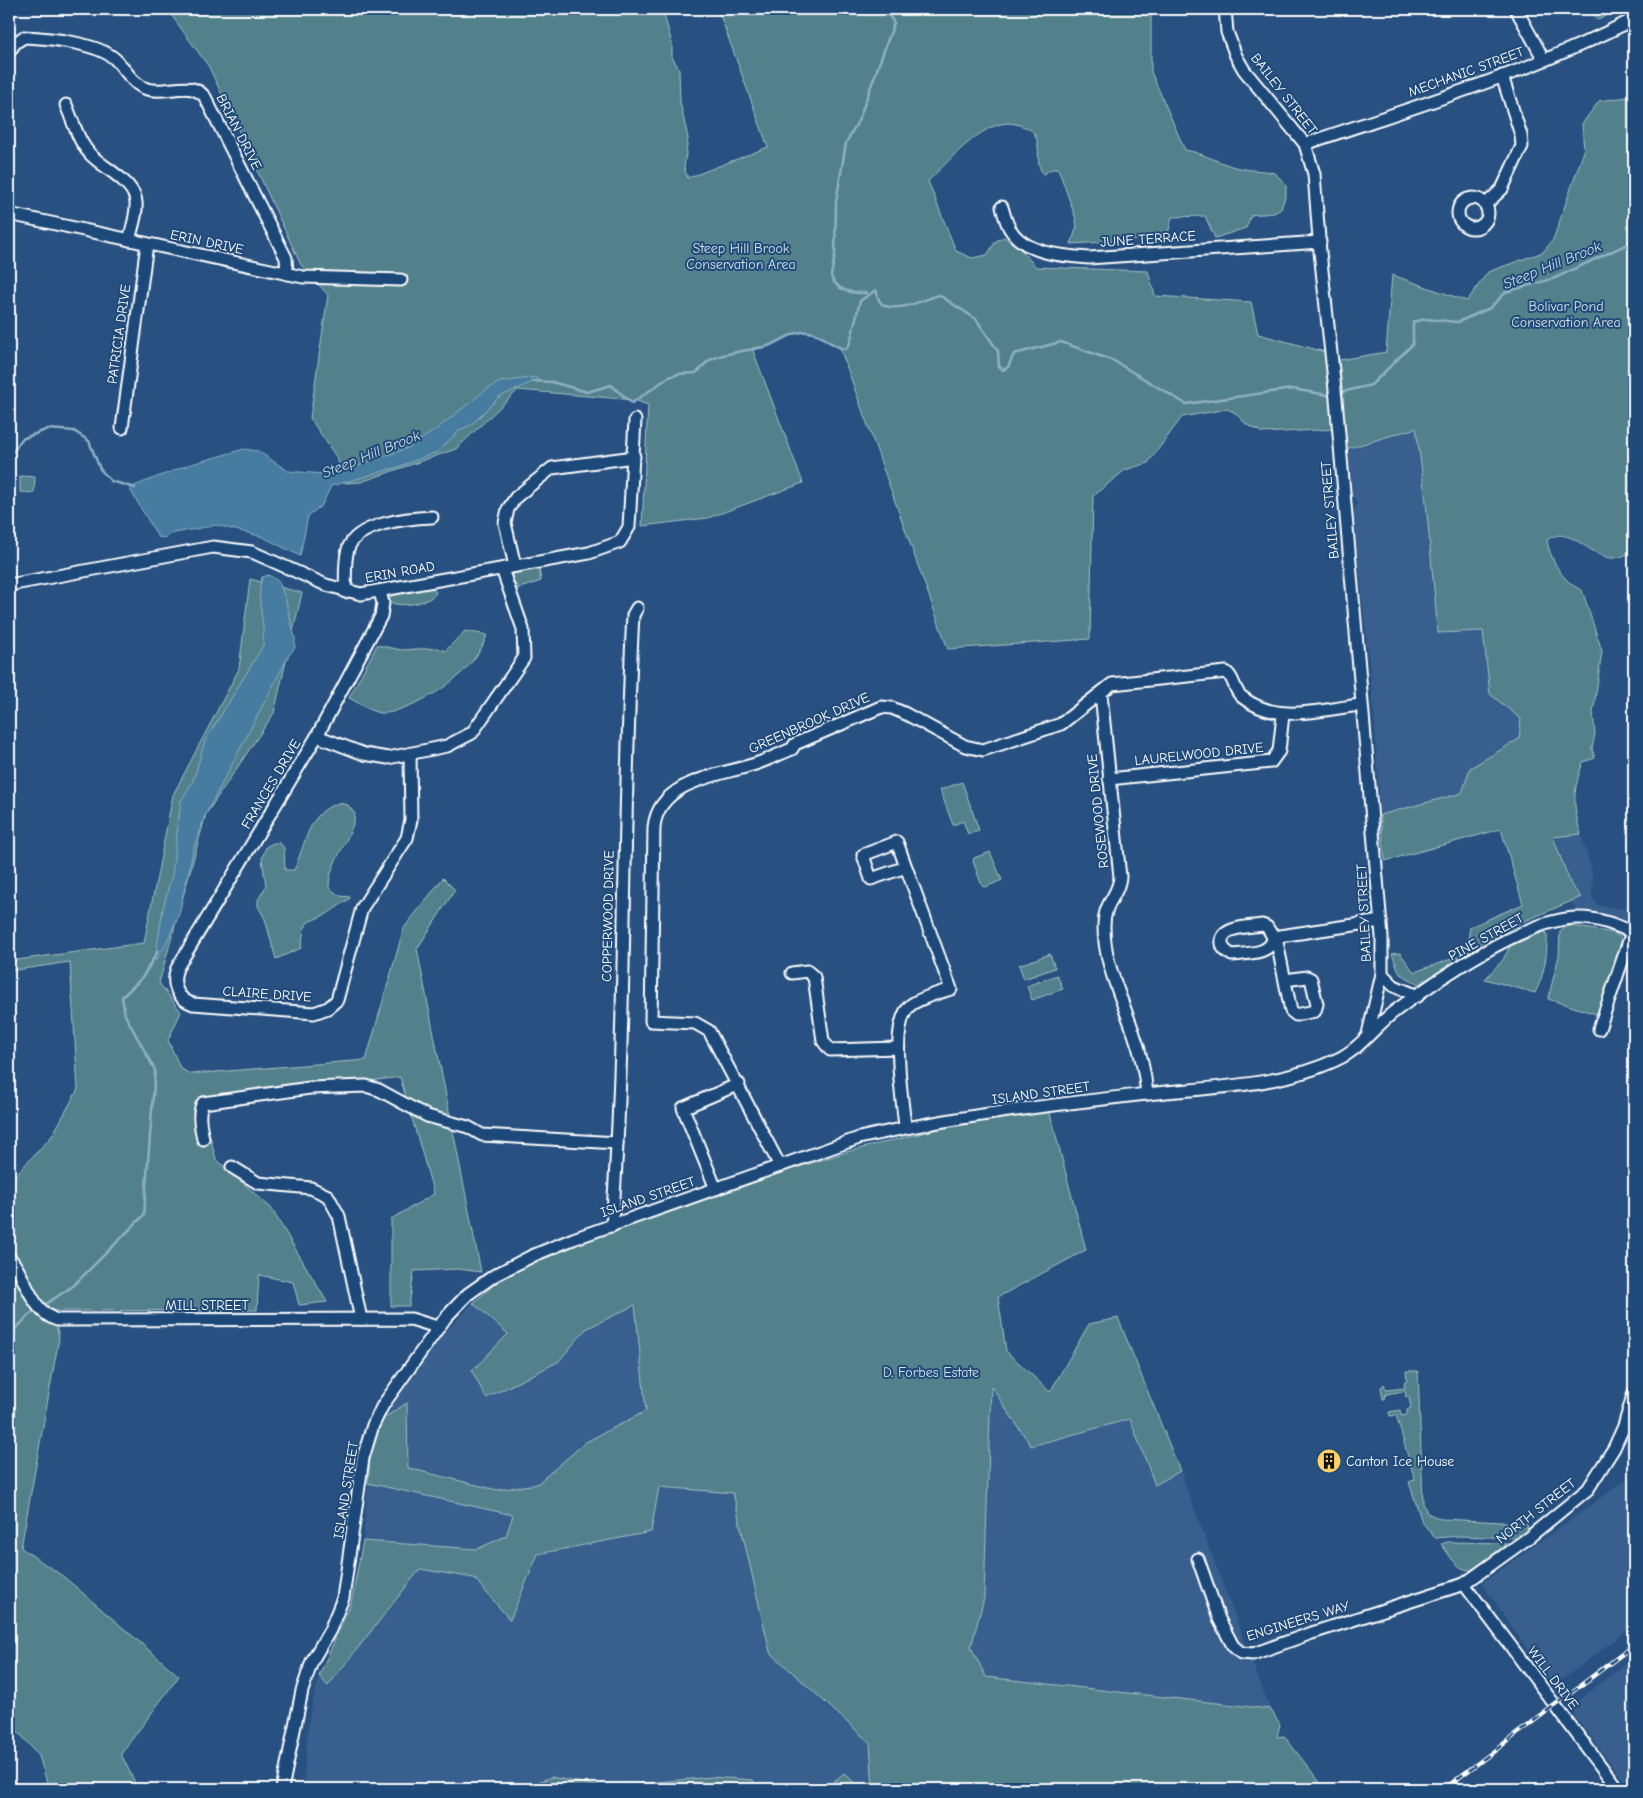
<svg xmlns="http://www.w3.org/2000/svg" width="1643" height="1798" font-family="'Comic Neue',sans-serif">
  <rect width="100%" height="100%" fill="#285181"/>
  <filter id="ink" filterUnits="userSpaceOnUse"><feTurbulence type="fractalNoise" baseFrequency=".02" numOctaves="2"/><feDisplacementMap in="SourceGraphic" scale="10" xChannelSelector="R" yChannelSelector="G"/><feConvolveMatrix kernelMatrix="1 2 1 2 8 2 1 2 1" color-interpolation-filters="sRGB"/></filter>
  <g filter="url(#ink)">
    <g fill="#395f8d">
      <polygon points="1416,428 1426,502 1439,633 1483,631 1490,694 1521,719 1519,739 1470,768 1462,793 1380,815 1374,711 1354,519 1354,510 1358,502 1351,495 1346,449"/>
      <polygon points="1581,834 1592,871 1592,897 1598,905 1624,909 1634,899 1634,923 1578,910 1570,901 1581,896 1571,885 1553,837"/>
      <polygon points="473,1303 508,1334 472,1371 558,1362 586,1329 635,1305 646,1411 586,1442 537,1484 497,1490 408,1468 407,1404 384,1418 431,1348"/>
      <polygon points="991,1386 1031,1446 1131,1419 1155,1485 1180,1471 1270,1709 986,1677 971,1647 984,1598"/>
      <polygon points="1634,1474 1634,1625 1553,1687 1482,1583"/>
      <polygon points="368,1483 513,1515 506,1536 477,1549 363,1541"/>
      <polygon points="659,1487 734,1493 770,1652 870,1743 873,1789 859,1788 844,1773 825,1789 759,1789 753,1780 712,1777 603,1787 551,1777 521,1789 303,1789 309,1719 319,1676 328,1686 420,1569 474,1578 510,1620 538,1554 651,1532"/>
      <polygon points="1634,1657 1634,1789 1630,1789 1569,1708"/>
    </g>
    <g fill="#52818b" stroke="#a8c0c5">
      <path d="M167,9H656L664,15L672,43V57L679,69L680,102L688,138L684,168L688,178L768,147L718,9H1151V72L1185,150C1205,153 1223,166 1244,169C1255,171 1265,170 1275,173L1286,185V194L1281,209L1274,213L1251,215L1246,228L1215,238L1205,216L1172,217L1167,238L1071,244L1077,226L1075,216L1058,168L1049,170L1044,175C1034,163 1042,149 1035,135C1032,129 1025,127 1019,125C988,113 950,161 928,181L956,251L972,258L987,255L996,241L1004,237L1020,249L1036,267L1148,271L1155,296L1251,302L1258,334L1329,353L1336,429L1263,433L1246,424L1234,412L1227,409L1182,417L1148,463L1125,470L1093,496L1090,639L948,649L840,348L822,336L808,331L795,334L768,346L752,348L803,483L708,518L642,526L648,405L634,400L518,390L456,449L361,482L346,483L337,458L310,418L328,295L301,265L209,67Z"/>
      <polygon points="1591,9 1620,9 1597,20"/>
      <path d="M1634,96V552C1627,554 1618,559 1611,558C1589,556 1568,523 1547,540C1550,559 1563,583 1582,590L1602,651L1593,713L1595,734L1592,748L1595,758L1583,762C1573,790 1572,805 1581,834L1553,837L1571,885L1581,897L1518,924L1419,984L1400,974L1392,954L1400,953L1414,972L1466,954L1470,927L1523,904L1501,829L1385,861L1380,815L1462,793L1470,768L1519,739L1521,719L1490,694L1483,631L1438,633L1426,502L1416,428L1346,449L1339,360L1386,352L1392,275L1467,301L1488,272L1543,252L1553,240L1584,151L1582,124L1599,101Z"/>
      <polygon points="20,476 35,477 34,493 20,492"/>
      <polygon points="539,568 541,581 517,589 518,586 515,585 513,587 512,573"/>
      <polygon points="250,579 302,593 274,713 206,814 159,983 181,1012 168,1040 180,1068 190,1074 366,1060 404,928 443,878 455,890 417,949 481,1272 458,1269 414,1271 409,1306 391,1306 391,1219 434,1194 400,1077 201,1103 216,1159 271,1208 327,1302 299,1305 293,1282 259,1275 257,1310 53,1311 59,1338 21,1548 64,1577 179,1676 121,1754 138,1789 49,1789 39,1756 9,1721 9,1182 52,1136 78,1089 70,962 9,971 9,961 144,943 173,795 239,669"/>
      <path d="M433,587L436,593C430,603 397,609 389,601L391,595Z"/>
      <path d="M465,631L487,635C476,669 436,697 403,708C396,711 388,714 380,713C369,711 359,703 349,698L377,645L401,650L438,648L445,651Z"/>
      <polygon points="962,782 979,830 968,834 963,821 953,825 940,790"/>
      <path d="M339,803L348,805L355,814C352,841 329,860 329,888L340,896L350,897L349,899L327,914L308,922L304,929L301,948L276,959L265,919L258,906V900L266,886L262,859L266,847L273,843H280L284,848L285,870H294C306,844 308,811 339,803Z"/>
      <polygon points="990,852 1002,880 986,887 982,886 973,861 974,858"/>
      <polygon points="1571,926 1614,933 1620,937 1623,944 1599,1015 1548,999 1559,956 1560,932 1563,928"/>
      <path d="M1543,932L1547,933C1548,952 1544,977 1535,993L1485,979L1503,960L1510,946Z"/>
      <polygon points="1050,954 1055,968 1024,979 1019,965"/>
      <polygon points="1057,975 1063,989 1032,1000 1027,986"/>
      <polygon points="1047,1102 1086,1250 998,1297 1006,1351 1050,1392 1089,1324 1118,1318 1180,1471 1155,1485 1130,1419 1031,1446 991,1386 984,1598 971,1647 986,1677 1270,1709 1280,1724 1277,1737 1284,1736 1325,1789 825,1789 844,1773 859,1787 873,1789 870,1743 770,1652 733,1493 659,1487 651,1532 538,1554 510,1620 474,1578 420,1569 328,1686 319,1676 351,1603 363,1541 477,1549 506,1536 513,1515 368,1483 371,1445 384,1418 407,1403 408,1468 497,1490 537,1484 586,1442 646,1411 635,1305 586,1329 558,1362 486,1398 472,1371 508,1334 473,1303 532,1251 850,1151"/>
      <polygon points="1406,1371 1418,1371 1423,1503 1427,1513 1441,1519 1523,1523 1527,1524 1528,1530 1516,1538 1459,1536 1435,1538 1422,1522 1409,1482 1415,1480 1396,1415 1390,1416 1389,1412 1400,1410 1401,1416 1407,1415 1407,1410 1411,1408 1409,1397 1406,1397 1405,1391 1386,1394 1385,1399 1383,1399 1381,1387 1384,1384 1386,1390 1405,1388 1404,1382 1407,1381"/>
      <path d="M1448,1542L1509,1543L1471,1570C1457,1571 1449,1554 1441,1544Z"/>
      <polygon points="551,1777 603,1787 712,1777 753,1780 759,1789 521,1789"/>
    </g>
    <g fill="#447c9f" stroke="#8fb0c5">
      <polygon points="536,377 537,380 499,397 471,425 460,430 437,452 398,467 331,486 322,505 308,516 300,556 263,537 216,525 170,534 165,538 158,537 129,488 188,465 244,449 258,451 288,471 324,474 352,468 410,447 438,428 487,389 500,382"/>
      <path d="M269,575L279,582L285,598L295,638V648L289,655L205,816L194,847L179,914L164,948L155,961L163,908L172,875L181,801L193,781L205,741L263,646C266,623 255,599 262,577Z"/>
    </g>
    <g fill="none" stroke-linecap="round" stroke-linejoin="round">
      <g stroke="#8fb0c5" stroke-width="2.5">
        <path d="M867,293C852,293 837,292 831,276L835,255L836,202L846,143L859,119L894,23L885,9"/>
        <path d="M532,381L552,382L587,392L611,385L632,403L669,377L679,374L696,373C703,369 704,362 712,359C730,351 750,351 768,346C781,342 794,330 808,332C823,333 831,348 846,349L850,343L860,301L876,290C878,295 877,300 882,304C897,314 924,299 939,295L976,319L998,351L999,366L1003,370L1008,367L1014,354L1061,342L1114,361L1186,404L1292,389L1328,395L1333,394"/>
        <polyline points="1338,393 1371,385 1413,344 1413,322 1426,319 1458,322 1490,308 1506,292 1555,278 1634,241"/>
        <polyline points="9,457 22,439 48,429 74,431 89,441 100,469 111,481 135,488"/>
        <polyline points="43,1306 73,1286 144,1215 155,1070 125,1015 122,997 142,978 158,951"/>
        <polyline points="9,1336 29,1315 36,1310"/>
      </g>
      <defs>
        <g id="minor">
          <polyline points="1225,9 1227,32 1236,56 1244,70 1305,144 1314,174 1320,252 1336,399 1382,937 1382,974 1368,1034"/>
          <polyline points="1516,9 1544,60"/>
          <path d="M9,52L15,43L24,37C49,38 99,43 116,60C126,70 133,85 147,89C167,95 190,79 205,97L286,258L287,274"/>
          <path d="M66,105C73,121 78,141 90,154C103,168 129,179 135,197C139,209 132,228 129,240"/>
          <path d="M1305,144C1416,106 1530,73 1634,19"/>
          <circle cx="1473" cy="213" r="15"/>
          <polyline points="1485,205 1502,189 1522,146 1521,135 1502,76"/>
          <path d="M1002,207C1004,214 1006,223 1010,229C1025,254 1063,256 1089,258L1320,242"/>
          <polyline points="9,214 303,277 401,280"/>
          <polyline points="122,428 147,244"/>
          <polyline points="515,566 505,523 508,509 516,497 552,468 634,457"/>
          <polyline points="9,585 213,547 252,552 326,585 361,594 589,553 620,542 629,527 635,420"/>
          <path d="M345,592C346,578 344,562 348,549C356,523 409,518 432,517"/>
          <path d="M380,592L383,603L381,616L317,736L177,968C171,984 177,999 193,1004L314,1013L328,1008L337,1000L362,908L407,838L411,820L410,755"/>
          <path d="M1101,694L1120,877C1118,898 1104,900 1104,927C1104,965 1122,998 1134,1034C1141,1053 1145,1074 1147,1094"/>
          <polyline points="317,736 364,754 388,758 447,746 472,733 524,658 523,629 502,569"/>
          <polyline points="1109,779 1271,762 1279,751 1283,715"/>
          <path d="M1273,937C1272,955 1246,953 1232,955C1227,952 1222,949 1222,943C1220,926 1251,927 1262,925L1267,927L1273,937L1381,921"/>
          <polyline points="1276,937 1291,1011 1296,1015 1315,1011 1317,1004 1311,979 1307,977 1285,980"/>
          <polyline points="792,973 807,971 814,977 823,1041 830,1050 898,1048"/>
          <polyline points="1382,974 1394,986 1418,996"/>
          <polyline points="1599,1029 1632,932"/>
          <path d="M905,1127C903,1101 888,1020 912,1004C923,997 939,993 951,989L906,867L871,879L863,855L897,842L906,867"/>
          <path d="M203,1139C201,1128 197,1113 203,1103L310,1088L366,1086L379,1090L427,1116L468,1127L482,1135L617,1143"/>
          <path d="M780,1166L709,1031L695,1023L651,1021L654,827C659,781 717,776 752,765C766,761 779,754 792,749L795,744L881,707L892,708L906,714L965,746L983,750L1061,724L1112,684L1226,672C1235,678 1233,690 1242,697C1277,725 1321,709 1361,705"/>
          <polyline points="232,1167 258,1183 311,1188 328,1196 339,1216 361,1319"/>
          <polyline points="716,1189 683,1108 739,1084"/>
          <path d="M612,1226C627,1022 622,818 633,615L637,608"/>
          <path d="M9,1257C27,1277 30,1311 57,1320L411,1319L437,1327"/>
          <polyline points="1198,1559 1219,1619 1233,1646 1241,1653 1253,1654 1312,1633 1464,1584 1528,1538 1588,1489 1614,1448 1624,1426 1634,1392"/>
          <polyline points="1464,1584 1618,1789"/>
          <path d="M282,1789L302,1691L312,1661L330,1630L343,1598L363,1458L373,1425L383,1405L446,1317L468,1294L495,1275L532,1256L573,1239L859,1138C954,1116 1051,1105 1147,1094C1210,1087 1280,1087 1338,1059C1360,1049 1376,1025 1395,1011C1436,980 1528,917 1579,918C1599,918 1616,925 1634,933"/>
        </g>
      </defs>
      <use href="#minor" stroke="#fff" stroke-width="15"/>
      <use href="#minor" stroke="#1f4a7a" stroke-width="11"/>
      <defs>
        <polyline id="rail" points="1444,1789 1634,1645"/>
      </defs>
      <use href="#rail" stroke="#fff" stroke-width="4.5"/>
      <use href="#rail" stroke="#1f4a7a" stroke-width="2.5" stroke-dasharray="8" stroke-linecap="butt"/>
    </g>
  </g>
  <defs>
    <symbol id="building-disc" viewBox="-11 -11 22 22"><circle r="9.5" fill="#ffd166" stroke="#1f4a7a"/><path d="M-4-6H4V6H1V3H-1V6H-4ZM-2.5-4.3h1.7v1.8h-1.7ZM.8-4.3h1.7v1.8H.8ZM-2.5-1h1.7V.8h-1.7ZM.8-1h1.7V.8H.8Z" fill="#111"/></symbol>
  </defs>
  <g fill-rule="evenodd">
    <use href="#building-disc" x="1315" y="1447" width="28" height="28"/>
  </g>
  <g text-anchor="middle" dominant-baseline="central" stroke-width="4" stroke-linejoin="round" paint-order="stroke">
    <g font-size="14" fill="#fff" stroke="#1f4a7a">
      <text transform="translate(1466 72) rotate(-20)">MECHANIC STREET</text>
      <text transform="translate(1284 94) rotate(52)">BAILEY STREET</text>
      <text transform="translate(239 132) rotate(63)">BRIAN DRIVE</text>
      <text transform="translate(1148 239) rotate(-4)">JUNE TERRACE</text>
      <text transform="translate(207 242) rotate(12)">ERIN DRIVE</text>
      <text transform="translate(119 334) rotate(-82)">PATRICIA DRIVE</text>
      <text transform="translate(1330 510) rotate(-95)">BAILEY STREET</text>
      <text transform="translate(400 572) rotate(-10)">ERIN ROAD</text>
      <text transform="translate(809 723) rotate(-24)">GREENBROOK DRIVE</text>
      <text transform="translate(1199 754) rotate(-6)">LAURELWOOD DRIVE</text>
      <text transform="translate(271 784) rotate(-59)">FRANCES DRIVE</text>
      <text transform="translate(1098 811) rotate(-96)">ROSEWOOD DRIVE</text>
      <text transform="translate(1364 913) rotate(-93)">BAILEY STREET</text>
      <text transform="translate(608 916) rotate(-89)">COPPERWOOD DRIVE</text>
      <text transform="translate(1486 937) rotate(-29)">PINE STREET</text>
      <text transform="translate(267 994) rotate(4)">CLAIRE DRIVE</text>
      <text transform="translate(1041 1093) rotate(-8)">ISLAND STREET</text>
      <text transform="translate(648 1197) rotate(-19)">ISLAND STREET</text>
      <text x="207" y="1305">MILL STREET</text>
      <text transform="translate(346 1490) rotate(-81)">ISLAND STREET</text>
      <text transform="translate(1536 1511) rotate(-38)">NORTH STREET</text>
      <text transform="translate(1298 1621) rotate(-17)">ENGINEERS WAY</text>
      <text transform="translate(1553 1678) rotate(53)">WILL DRIVE</text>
    </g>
    <g font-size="14" fill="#d4e0e2" stroke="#1f4a7a">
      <text x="741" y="248">Steep Hill Brook<tspan x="741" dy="16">Conservation Area</tspan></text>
      <text x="1566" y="306">Bolivar Pond<tspan x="1566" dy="16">Conservation Area</tspan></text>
      <text x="931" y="1372">D. Forbes Estate</text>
    </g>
    <g font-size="14" fill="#fff" stroke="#1f4a7a" text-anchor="start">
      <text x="1346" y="1461">Canton Ice House</text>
    </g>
    <g font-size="15" font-style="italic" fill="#d0dee7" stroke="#1f4a7a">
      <text transform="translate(1552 265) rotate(-22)">Steep Hill Brook</text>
      <text transform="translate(371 454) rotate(-22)">Steep Hill Brook</text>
    </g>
  </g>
  <rect width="1643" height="1798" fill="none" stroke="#1f4a7a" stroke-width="30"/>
  <rect x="15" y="15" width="1613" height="1768" fill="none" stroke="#fff" stroke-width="2" filter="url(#ink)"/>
</svg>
